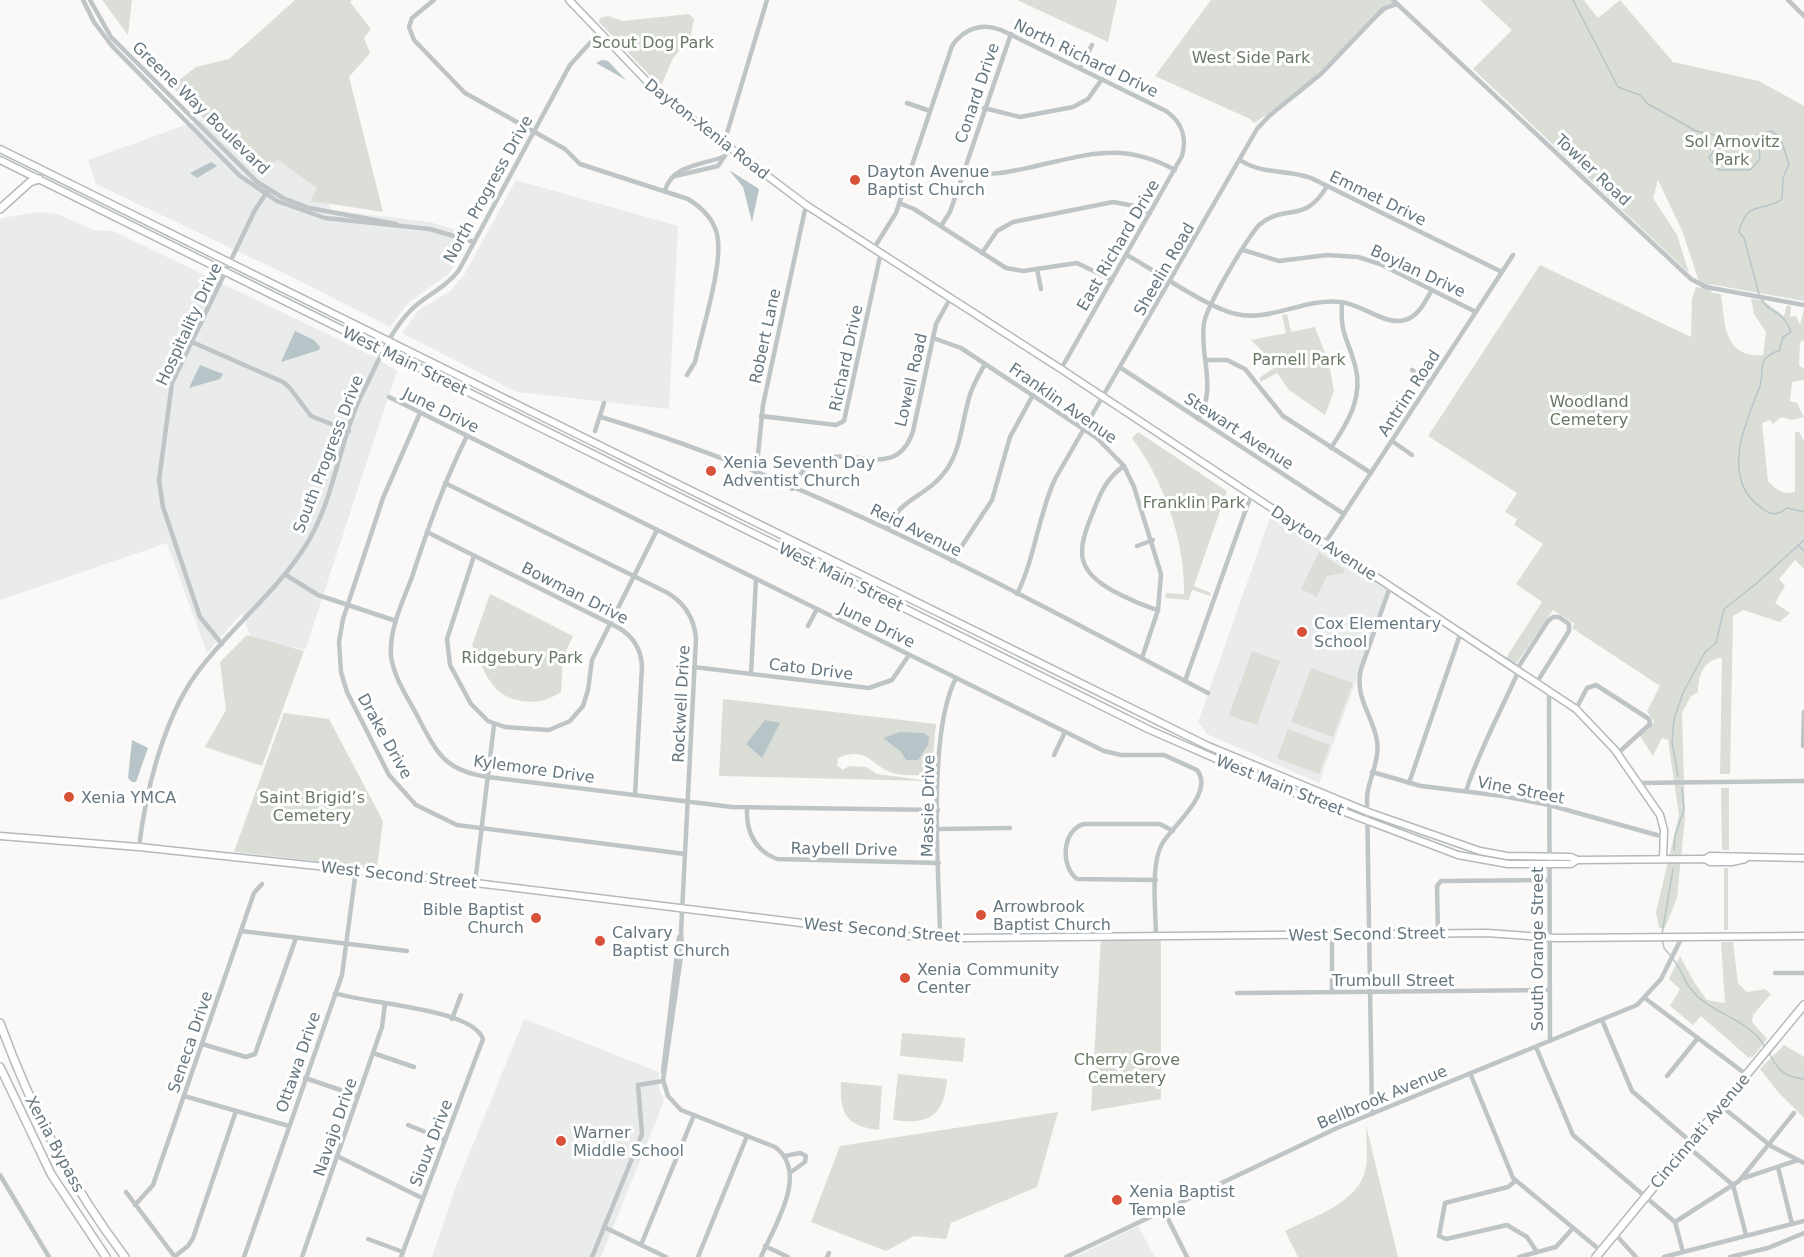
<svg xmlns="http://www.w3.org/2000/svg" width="1804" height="1257" font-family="'DejaVu Sans',sans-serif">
  <rect width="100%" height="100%" fill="#faf9f8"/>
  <g fill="#eaebeb">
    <polygon points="247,103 315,166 331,210 430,222 472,235 449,274 409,302 390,327 294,278 96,184 88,160"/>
    <polygon points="516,180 678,226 669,409 517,392 402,333 419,310 450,291 464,275"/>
    <polygon points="39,212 57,214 94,230 113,231 373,356 397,371 305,650 251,638 242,613 207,653 167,543 0,600 0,221 2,218"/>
    <polygon points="1273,509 1390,587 1319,783 1207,734 1198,722"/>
    <polygon points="524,1019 659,1072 659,1088 664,1101 601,1257 432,1257 457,1184"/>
    <polygon points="1138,1226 1155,1257 1075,1257"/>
  </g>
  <g fill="#daded7" fill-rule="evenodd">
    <polygon points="102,0 132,0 128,35"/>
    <polygon points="295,0 352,0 350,2 371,29 364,38 370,53 349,77 383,212 311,201 317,188 278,160 255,170 171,86 196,67 229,59"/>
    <polygon points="1017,0 1117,0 1108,42"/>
    <polygon points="1211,0 1390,0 1394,4 1354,38 1297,95 1254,123 1250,119 1155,76"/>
    <path d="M1480,0H1584L1598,18L1620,0L1673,62L1759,81L1804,106V301L1709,284L1712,293L1721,294C1725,323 1723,358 1763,355L1766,332L1754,314L1751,299L1762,300L1784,316L1787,305L1791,306L1790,317L1796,316L1800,325L1804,308V340L1800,343L1799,365L1804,369V380L1792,382L1790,401L1797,403L1804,417L1792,420L1781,417L1773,424L1770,420L1762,423L1768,481C1776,490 1783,495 1795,492V432H1799L1804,441V569L1795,560L1779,579L1785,586L1775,603L1790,613L1780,622L1743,610L1733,616L1730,774H1720L1722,658C1704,659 1698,676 1698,692L1691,696L1682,713L1685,818L1677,898L1665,928H1659L1656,912L1679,815L1668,740L1662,738L1653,756L1640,736L1654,722L1647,711L1660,686L1572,628L1575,624L1553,610L1514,667L1504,661L1542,602L1516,584L1543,544L1514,525L1517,519L1505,512L1517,493L1428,436L1540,265L1691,337L1692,299L1696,287L1701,288L1683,233L1658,180L1653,198L1677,235L1689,273L1473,69L1512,30Z"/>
    <polygon points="689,14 694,19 690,39 673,58 662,84 658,84 599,22 600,18 608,16 623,21"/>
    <polygon points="1287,314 1291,332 1315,327 1328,361 1346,355 1329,364 1334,391 1325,415 1289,390 1277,373 1261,382 1259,378 1274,368 1267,356 1251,340 1286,333 1282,315"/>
    <path d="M1138,432L1227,491L1194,586L1211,593L1210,596L1192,590L1189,600L1165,598L1166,593L1184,594C1185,541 1164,481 1132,438Z"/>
    <polygon points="1319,552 1344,569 1344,573 1327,576 1317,597 1301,589"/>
    <path d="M490,594L573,636L563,658L561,692C546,701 539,703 522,701C491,697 484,670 472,645Z"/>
    <polygon points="247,635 304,651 262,766 205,747 226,710 220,662"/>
    <polygon points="1252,651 1280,661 1257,725 1229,715"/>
    <polygon points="1311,668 1353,683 1333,737 1291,722"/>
    <path d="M723,699L936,724L931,776C920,775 908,776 897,774C870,768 869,744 838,758L837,765L843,770L849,766L866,767L877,774L930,781L719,776ZM884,738L928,745L906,760L900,751Z"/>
    <polygon points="284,713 329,719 383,821 377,868 234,852"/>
    <polygon points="1288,729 1330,745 1319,774 1277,758"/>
    <polygon points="1721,788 1729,788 1729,850 1722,850"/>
    <rect x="1724" y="868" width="4" height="62"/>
    <polygon points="1101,937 1161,937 1161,1099 1091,1111"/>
    <polygon points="1721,942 1733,942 1738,983 1747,992 1765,989 1771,994 1753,1015 1752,1022 1767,1039 1752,1058 1751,1056 1749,1058 1701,1016 1693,1025 1670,1006 1680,989 1669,979 1680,956 1694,982 1707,1000 1725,1003"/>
    <polygon points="902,1033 965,1038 963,1062 900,1056"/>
    <polygon points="1784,1045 1804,1057 1804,1118 1778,1092 1760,1069"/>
    <path d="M898,1074L947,1079C944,1117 928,1125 893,1120Z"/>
    <path d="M841,1082L882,1086L879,1130C847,1127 839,1113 841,1082Z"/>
    <polygon points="1058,1112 1037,1187 951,1223 946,1239 914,1236 886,1251 811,1222 840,1146"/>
    <path d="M1366,1125L1398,1257H1298L1285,1231C1314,1216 1360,1203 1366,1167C1368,1154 1366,1138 1366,1125Z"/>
  </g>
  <g fill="#b8c5c8">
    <polygon points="602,60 608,61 626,80 596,63"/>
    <polygon points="211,162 217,166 197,178 190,173"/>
    <polygon points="729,170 759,189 752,222 743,187"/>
    <polygon points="295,331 314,340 320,347 319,350 281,362"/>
    <polygon points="200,365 223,374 220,379 189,388"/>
    <polygon points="765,720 780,723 762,758 746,744"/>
    <polygon points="900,732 924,733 929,737 928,745 918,760 906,760 900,751 883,738"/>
    <polygon points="132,740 148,748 136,782 132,782 128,778"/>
  </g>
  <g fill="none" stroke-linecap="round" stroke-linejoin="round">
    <g stroke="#b8c5c8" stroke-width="1.5">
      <path d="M1573,0L1618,87L1640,95L1648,104L1696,131L1715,135L1717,146L1709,158L1719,170H1750L1760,159L1758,135L1771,131L1780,137L1789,164L1783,178L1782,199C1761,214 1748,198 1739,232L1744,238L1759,294"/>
      <path d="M1761,298C1768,314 1783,309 1791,332L1783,337L1779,351C1774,352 1769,355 1765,359C1760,365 1763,379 1760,386C1750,414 1732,449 1741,480C1744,492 1753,502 1763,509C1772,516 1779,515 1787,508L1804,512"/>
      <polyline points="1798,545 1804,551"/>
      <polyline points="1678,776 1672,742 1674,719 1683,693 1705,652 1716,643 1724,609 1757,583 1804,540"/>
      <polyline points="1674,850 1675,836 1684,809 1682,788"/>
      <polyline points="1662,934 1673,869"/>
      <polyline points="1662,939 1664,948 1670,955"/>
      <path d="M1673,959C1681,968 1683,979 1690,988C1709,1014 1749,1018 1765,1047"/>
      <path d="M1769,1053C1778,1070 1784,1077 1804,1079"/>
    </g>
    <defs>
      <g id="major">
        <polyline points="569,0 660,95 806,205 1061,369 1576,709 1615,750 1660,815 1664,830 1663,859"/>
        <polyline points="0,149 1208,746 1368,812 1480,851 1507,856 1571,857 1577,860"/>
        <polyline points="0,160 1150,730 1292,792 1458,855 1508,864 1571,864 1577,860 1705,859 1710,862 1732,862 1745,859"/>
        <polyline points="0,836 139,847 475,883 908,936 963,938 1487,933 1556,938 1804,936"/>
        <polyline points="1705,859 1710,856 1804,858"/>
      </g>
      <g id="highway">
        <polyline points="0,209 30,182 39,179"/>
        <path d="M0,1023C30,1106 71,1186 125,1257"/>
        <polyline points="0,1067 51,1174 106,1257"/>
        <polyline points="1596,1257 1804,1005"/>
      </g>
    </defs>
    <use href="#major" stroke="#b3b9bc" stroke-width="9"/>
    <use href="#highway" stroke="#b5b9bc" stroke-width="10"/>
    <g stroke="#bfc4c7" stroke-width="4.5">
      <polyline points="83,0 94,22 112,46 240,176 277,201 325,218 430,229 474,242"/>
      <polyline points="90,0 111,37 257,182 283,198 309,208 396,224"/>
      <path d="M434,0L412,18L409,27L414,40L465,93L565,149L580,164L688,199C701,207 713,218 717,234C724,263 702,330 695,362L687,375"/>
      <polyline points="1393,0 1691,279 1706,287 1804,305"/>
      <polyline points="1788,0 1804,16"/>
      <polyline points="1080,68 1092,45"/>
      <polyline points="907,103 930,111"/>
      <polyline points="984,108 1020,117 1073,107 1088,99 1102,79"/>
      <polyline points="724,143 767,0"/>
      <path d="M1240,160C1262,175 1287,169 1311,178L1502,272"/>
      <path d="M964,169C987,177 1004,173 1027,168C1085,156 1120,140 1175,170"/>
      <polyline points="675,176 718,166 730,148"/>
      <path d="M665,190C673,165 701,165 723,157"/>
      <polyline points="899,203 914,209 1006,268 1023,271 1077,263 1112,280"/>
      <polyline points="941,226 950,212 1011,34"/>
      <path d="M874,248L896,213L952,46C963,29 982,22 1001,30L1166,111C1182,122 1187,138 1182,156L1061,369"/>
      <polyline points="1243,250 1279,261 1327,255 1358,257 1380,264 1476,312"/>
      <polyline points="982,253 997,231 1013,222 1113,202 1135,206 1150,213"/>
      <path d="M1127,255C1154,270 1208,308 1236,314C1270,322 1305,298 1340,302C1361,303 1384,326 1405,320C1419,316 1425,301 1432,290"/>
      <polyline points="1037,269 1041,289"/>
      <polyline points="933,338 961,348 1097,438 1124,466 1134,487 1161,574 1158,610 1142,658"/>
      <polyline points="192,342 283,382 289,387 311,416 349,431"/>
      <polyline points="1206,360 1227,360 1245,369 1283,416 1371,473"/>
      <polyline points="1121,368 1344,514"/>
      <polyline points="1412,370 1430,383"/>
      <path d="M389,397L1104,751L1121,755H1164L1197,770C1215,793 1172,826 1162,844C1150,865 1156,912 1156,937"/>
      <polyline points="420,413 383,498 343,619 339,642 341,672 347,692 389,775 416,805 457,825 685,854"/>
      <polyline points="761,416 836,425 844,421 881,252"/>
      <path d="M601,417C815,481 1012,590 1208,693"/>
      <path d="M1198,419C1218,388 1199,356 1204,323C1207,305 1246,240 1259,225C1284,203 1305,225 1327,186"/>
      <polyline points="595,431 604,403"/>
      <path d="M467,436C444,482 428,528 412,577C403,601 389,629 391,656C394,680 411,702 421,723C439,757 448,771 488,777L732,807L938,810"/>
      <polyline points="1392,441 1412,455"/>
      <path d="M1331,448C1348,422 1364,397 1355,365C1347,336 1340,335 1342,302"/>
      <path d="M1124,466C1107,477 1100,494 1093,512C1077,551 1074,570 1115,592C1129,599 1143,606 1158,610"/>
      <polyline points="756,474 763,405 806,205"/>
      <path d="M445,483L666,592C684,602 694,618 696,638L681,932L682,949L663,1081"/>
      <path d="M792,489C823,417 892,497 913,431L936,324L951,297"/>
      <path d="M888,527C902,496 928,497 947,469C961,448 962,422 969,398C972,386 979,375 985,364"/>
      <path d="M427,532L619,628C634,637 641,649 642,666L635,795"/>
      <polyline points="1325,543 1513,255"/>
      <polyline points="1137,546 1153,540"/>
      <polyline points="474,556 447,639 450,665 471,704 488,721 505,727 549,730 570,721 583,706 588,690 592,660 657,530"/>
      <polyline points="952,561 992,500 1010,437 1033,395"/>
      <polyline points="286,575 318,595 396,621"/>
      <path d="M1017,594C1035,558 1038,516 1055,479L1257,129L1269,116L1321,74L1383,9L1397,4"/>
      <polyline points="808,626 817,609"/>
      <polyline points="222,644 200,617 163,507 159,480 172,383 255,210 269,189"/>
      <polyline points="694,667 869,688 892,680 909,655"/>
      <polyline points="1517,669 1548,621 1553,617 1559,617 1569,624 1569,631 1537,682"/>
      <polyline points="751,674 756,579"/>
      <polyline points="1185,681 1251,495"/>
      <polyline points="1549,691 1550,1041"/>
      <polyline points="1576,709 1587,688 1596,685 1649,719 1650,724 1617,754"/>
      <polyline points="1803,746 1804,712"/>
      <polyline points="1054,755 1065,732"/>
      <polyline points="1372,772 1421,786 1503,796 1549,805 1664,837"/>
      <polyline points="1409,783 1461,632"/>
      <polyline points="1637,783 1804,781"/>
      <path d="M1466,791C1480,748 1501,711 1519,670"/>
      <path d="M747,807C746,831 754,850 777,859L939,863"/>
      <polyline points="939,829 1010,828"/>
      <path d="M139,847C146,789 165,711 203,665C236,623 278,590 306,545C336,497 339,437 365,388C378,362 390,331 411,310C426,295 446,288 459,270L570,65L599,33"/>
      <path d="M1156,880L1077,879C1060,866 1062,830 1084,824H1160L1173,831"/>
      <polyline points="475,883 494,725"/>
      <polyline points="241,931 407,951"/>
      <polyline points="1438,934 1437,886 1441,881 1549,880"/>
      <polyline points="1332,935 1332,992"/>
      <path d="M940,936C939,870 927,734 956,678"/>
      <polyline points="1775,973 1804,973"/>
      <path d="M335,993C366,1004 472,1008 483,1039L401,1257"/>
      <polyline points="1237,993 1550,990"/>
      <polyline points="1646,999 1747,1075"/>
      <polyline points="452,1019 461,995"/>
      <polyline points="1602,1020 1632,1091 1691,1142"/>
      <polyline points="202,1044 246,1057 255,1054 296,938"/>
      <polyline points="1536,1047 1573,1135 1675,1222 1683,1252"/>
      <polyline points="373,1053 414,1067"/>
      <polyline points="663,1072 679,937"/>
      <polyline points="1470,1073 1513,1178 1601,1251"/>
      <polyline points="1667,1076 1698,1038"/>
      <polyline points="305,1078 358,1096"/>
      <path d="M663,1080L668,1096L681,1110L775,1147C810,1173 774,1226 761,1257"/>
      <polyline points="184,1096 289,1126"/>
      <polyline points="1721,1106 1771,1146 1804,1163"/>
      <path d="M1372,1114L1367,796C1369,778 1380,760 1377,741C1373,715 1354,698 1361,669L1390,587"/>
      <polyline points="408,1125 445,1140"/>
      <polyline points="1687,1146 1733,1185 1746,1235"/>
      <polyline points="337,1156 422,1198"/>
      <polyline points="785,1156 800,1153 806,1156 805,1162 791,1172"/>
      <polyline points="1778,1167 1792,1224"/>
      <polyline points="0,1175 49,1257"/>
      <polyline points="1744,1178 1798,1160"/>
      <polyline points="1515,1181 1508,1187 1445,1203 1439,1236 1446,1239 1507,1225 1527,1237 1537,1252"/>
      <polyline points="126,1192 175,1257"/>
      <polyline points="135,1205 153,1185 254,893 262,884"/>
      <polyline points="1164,1211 1187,1257"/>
      <polyline points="1675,1222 1739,1181 1794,1113"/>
      <polyline points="604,1227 666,1257"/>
      <polyline points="1615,1234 1636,1257"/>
      <polyline points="368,1239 403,1252"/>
      <polyline points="641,1245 694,1115"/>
      <polyline points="765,1246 788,1257"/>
      <polyline points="174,1257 188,1246 193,1238 236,1111"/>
      <polyline points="244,1257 342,975 356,870"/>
      <polyline points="302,1257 382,1027 385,1004"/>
      <polyline points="592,1257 642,1134 638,1085 663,1081"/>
      <polyline points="698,1257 747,1136"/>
      <polyline points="827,1257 829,1253"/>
      <polyline points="1066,1257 1337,1128 1637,1005 1661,979 1682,937"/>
      <polyline points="1519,1257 1556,1247 1573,1228"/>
      <polyline points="1664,1257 1804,1221"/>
      <polyline points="1730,1257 1768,1248 1804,1233"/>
    </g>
    <use href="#major" stroke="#fff" stroke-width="6"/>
    <use href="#highway" stroke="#fff" stroke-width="7"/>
  </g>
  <g fill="#d85139" stroke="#fff" stroke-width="2">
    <circle cx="855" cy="180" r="6"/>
    <circle cx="711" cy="471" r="6"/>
    <circle cx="1302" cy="632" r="6"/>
    <circle cx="69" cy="797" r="6"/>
    <circle cx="981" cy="915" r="6"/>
    <circle cx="536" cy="918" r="6"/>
    <circle cx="600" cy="941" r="6"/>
    <circle cx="905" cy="978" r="6"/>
    <circle cx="561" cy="1141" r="6"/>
    <circle cx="1117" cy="1200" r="6"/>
  </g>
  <g text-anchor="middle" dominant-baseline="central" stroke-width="6" stroke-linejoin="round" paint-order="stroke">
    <g font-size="16" fill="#6a7965" stroke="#fff">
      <text x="653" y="42">Scout Dog Park</text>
      <text x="1251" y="57">West Side Park</text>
      <text x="1732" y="141">Sol Arnovitz<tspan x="1732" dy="18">Park</tspan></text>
      <text x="1299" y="359">Parnell Park</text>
      <text x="1589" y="401">Woodland<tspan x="1589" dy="18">Cemetery</tspan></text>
      <text x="1194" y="502">Franklin Park</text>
      <text x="522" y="657">Ridgebury Park</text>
      <text x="312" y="797">Saint Brigid’s<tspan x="312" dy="18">Cemetery</tspan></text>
      <text x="1127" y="1059">Cherry Grove<tspan x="1127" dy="18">Cemetery</tspan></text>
    </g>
    <g font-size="16" fill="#667780" stroke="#fff">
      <text transform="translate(1086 58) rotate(26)">North Richard Drive</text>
      <text transform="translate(977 93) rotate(-71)">Conard Drive</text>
      <text transform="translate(201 108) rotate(44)">Greene Way Boulevard</text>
      <text transform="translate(707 129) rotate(38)">Dayton-Xenia Road</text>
      <text transform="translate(1593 170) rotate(43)">Towler Road</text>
      <text transform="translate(488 189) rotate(-61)">North Progress Drive</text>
      <text transform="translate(1378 198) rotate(26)">Emmet Drive</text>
      <text transform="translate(1118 245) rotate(-60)">East Richard Drive</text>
      <text transform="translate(1164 269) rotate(-60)">Sheelin Road</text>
      <text transform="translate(1418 271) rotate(25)">Boylan Drive</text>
      <text transform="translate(189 324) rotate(-65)">Hospitality Drive</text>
      <text transform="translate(765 336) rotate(-78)">Robert Lane</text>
      <text transform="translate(846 358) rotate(-78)">Richard Drive</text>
      <text transform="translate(405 361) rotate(26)">West Main Street</text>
      <text transform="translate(911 380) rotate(-77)">Lowell Road</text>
      <text transform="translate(1409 393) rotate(-57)">Antrim Road</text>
      <text transform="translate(1063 403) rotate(35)">Franklin Avenue</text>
      <text transform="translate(441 410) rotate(26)">June Drive</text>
      <text transform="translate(1239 431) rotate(33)">Stewart Avenue</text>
      <text transform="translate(328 454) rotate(-69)">South Progress Drive</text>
      <text transform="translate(916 530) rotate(26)">Reid Avenue</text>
      <text transform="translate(1324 543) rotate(33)">Dayton Avenue</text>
      <text transform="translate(841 577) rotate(26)">West Main Street</text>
      <text transform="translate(575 593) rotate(27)">Bowman Drive</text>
      <text transform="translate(877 625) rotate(26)">June Drive</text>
      <text transform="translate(811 669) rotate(7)">Cato Drive</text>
      <text transform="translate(681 704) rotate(-87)">Rockwell Drive</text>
      <text transform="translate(385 736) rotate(61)">Drake Drive</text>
      <text transform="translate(534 769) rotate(8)">Kylemore Drive</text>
      <text transform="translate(1280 785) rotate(22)">West Main Street</text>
      <text transform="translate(1521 790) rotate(11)">Vine Street</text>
      <text transform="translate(928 806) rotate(-89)">Massie Drive</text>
      <text transform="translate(844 849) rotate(1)">Raybell Drive</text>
      <text transform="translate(399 875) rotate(6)">West Second Street</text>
      <text transform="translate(882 930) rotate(5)">West Second Street</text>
      <text transform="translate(1367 934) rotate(-1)">West Second Street</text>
      <text transform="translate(1537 949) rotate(-90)">South Orange Street</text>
      <text x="1393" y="980">Trumbull Street</text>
      <text transform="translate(190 1042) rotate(-71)">Seneca Drive</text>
      <text transform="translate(298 1062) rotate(-71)">Ottawa Drive</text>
      <text transform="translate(1382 1097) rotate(-23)">Bellbrook Avenue</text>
      <text transform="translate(335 1127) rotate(-71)">Navajo Drive</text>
      <text transform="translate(1700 1131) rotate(-50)">Cincinnati Avenue</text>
      <text transform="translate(431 1143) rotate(-69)">Sioux Drive</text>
      <text transform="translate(55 1144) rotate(62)">Xenia Bypass</text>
    </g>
    <g font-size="16" fill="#667780" stroke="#fff" text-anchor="start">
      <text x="867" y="171">Dayton Avenue<tspan x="867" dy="18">Baptist Church</tspan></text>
      <text x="723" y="462">Xenia Seventh Day<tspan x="723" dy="18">Adventist Church</tspan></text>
      <text x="1314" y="623">Cox Elementary<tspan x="1314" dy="18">School</tspan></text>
      <text x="81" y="797">Xenia YMCA</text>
      <text x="993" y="906">Arrowbrook<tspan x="993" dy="18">Baptist Church</tspan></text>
      <text x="524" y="909" text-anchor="end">Bible Baptist<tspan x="524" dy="18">Church</tspan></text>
      <text x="612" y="932">Calvary<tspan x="612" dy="18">Baptist Church</tspan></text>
      <text x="917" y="969">Xenia Community<tspan x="917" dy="18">Center</tspan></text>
      <text x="573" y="1132">Warner<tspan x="573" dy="18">Middle School</tspan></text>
      <text x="1129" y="1191">Xenia Baptist<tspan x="1129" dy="18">Temple</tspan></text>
    </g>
  </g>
</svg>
